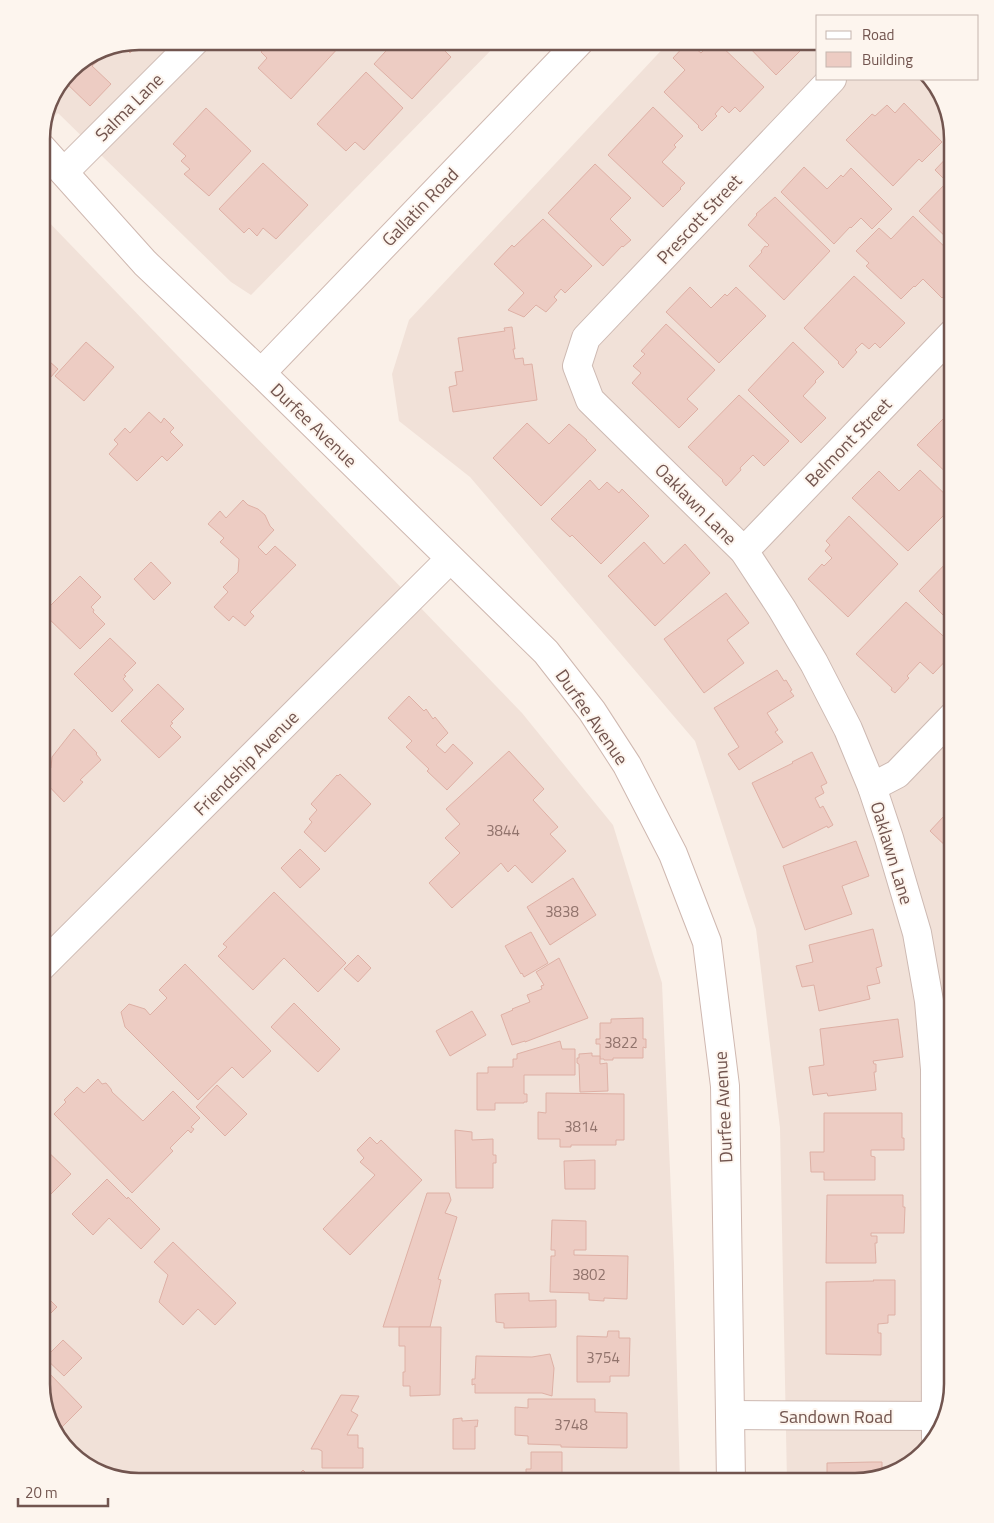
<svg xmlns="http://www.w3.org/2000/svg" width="994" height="1523" font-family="'Titillium Web',sans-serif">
  <rect width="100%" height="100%" fill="#faf0e8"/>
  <g fill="#f1e1d8">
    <polygon points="139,41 500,41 251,295 231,282 58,113 42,129 49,102 70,70 102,49"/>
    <polygon points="670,41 818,41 818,79 928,79 942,96 953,139 953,1384 936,1438 898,1471 855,1482 787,1482 780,1128 756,929 695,741 470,477 399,421 392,374 409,320"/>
    <polygon points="41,214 522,713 613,825 662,983 674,1263 680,1482 133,1482 85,1465 52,1427 41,1384"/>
  </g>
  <g fill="#edccc3" stroke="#deb0a5">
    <polygon points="141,41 130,53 122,45 139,41"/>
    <polygon points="271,41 335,41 340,46 291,99 258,68 267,58 261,52"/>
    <polygon points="395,41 454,41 445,51 451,57 412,99 374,64"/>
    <polygon points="713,41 716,41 764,87 740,112 735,107 729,113 722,106 715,114 717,116 702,131 698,127 699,126 664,92 685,70 673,58 688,42 701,53"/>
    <polygon points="743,41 801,41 799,44 803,48 776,75"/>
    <polygon points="93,54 99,60 92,66 111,84 90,106 63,80 70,70"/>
    <polygon points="366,72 403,108 364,150 355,142 346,151 317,124"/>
    <polygon points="904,103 942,142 922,162 919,159 893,186 846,140 872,114 875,116 887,105 895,113"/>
    <polygon points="653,107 683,136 674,145 676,147 662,162 685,183 680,188 681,189 663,207 608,155"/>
    <polygon points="206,108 251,151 209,196 184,174 190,169 181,161 186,156 173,144"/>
    <polygon points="953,151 953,244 919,211 947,182 935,170"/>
    <polygon points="263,163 308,205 276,239 263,228 257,236 249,228 244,233 219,209"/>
    <polygon points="595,164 631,198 610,219 631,240 623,247 622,246 603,266 548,213"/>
    <polygon points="804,167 827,189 841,175 843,177 851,168 892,209 872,229 861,218 851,228 850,227 834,244 781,192"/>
    <polygon points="775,197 830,251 784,300 749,266 762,252 761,251 765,246 767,247 769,245 748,225 757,215 756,214"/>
    <polygon points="913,216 953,255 953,289 952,288 942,298 923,279 915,287 914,286 901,299 866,266 869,263 856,251 879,228 891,239"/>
    <polygon points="543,219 592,266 565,293 561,289 554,297 557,300 546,312 536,305 524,317 508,310 524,293 494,264 512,245 514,247"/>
    <polygon points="854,276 905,323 880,348 875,343 869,349 862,343 855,350 857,352 843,368 838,363 839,362 804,328"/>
    <polygon points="690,287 711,308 725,294 727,296 736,287 766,316 719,363 666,312"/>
    <polygon points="666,324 715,370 687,399 698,409 679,428 632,383 641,373 633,366 645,354 641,351"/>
    <polygon points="512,327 515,349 513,349 515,359 523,358 524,365 532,364 537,400 453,412 449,387 457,385 455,372 463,371 458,338 505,331 504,328"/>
    <polygon points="86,342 114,367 84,401 55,376"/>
    <polygon points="793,342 824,372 815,381 816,382 803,396 826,418 801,443 748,390"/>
    <polygon points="41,354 58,369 41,388"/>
    <polygon points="739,395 789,441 764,466 753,455 740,468 741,470 726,486 722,481 723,480 688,447"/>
    <polygon points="149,412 161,423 164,418 174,428 170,432 183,445 167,461 162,456 137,481 109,454 118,444 114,440 125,428 130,433"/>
    <polygon points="953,416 953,479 917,445 943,419 947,423"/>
    <polygon points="527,423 549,444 569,424 587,440 586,440 596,450 541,506 493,458"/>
    <polygon points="920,470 953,502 953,506 908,551 852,498 879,471 899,491"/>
    <polygon points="590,480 599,490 607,482 619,493 622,489 649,516 601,564 572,535 570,537 551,519"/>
    <polygon points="243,500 248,505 258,509 265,515 270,526 274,530 258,547 266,555 275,546 296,565 250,612 254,616 245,626 233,616 229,621 214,607 228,592 223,587 238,572 239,559 220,542 224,538 208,524 220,511 226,518"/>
    <polygon points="849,516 898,564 848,617 808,579 822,564 824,566 832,558 825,551 830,545 826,541"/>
    <polygon points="644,542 664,564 685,544 710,573 655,626 608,576"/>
    <polygon points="953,556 953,625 919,591"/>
    <polygon points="151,562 171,583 154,600 134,579"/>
    <polygon points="80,576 101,597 91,607 94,610 93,612 105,624 80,649 43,613"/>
    <polygon points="726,593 749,623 727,640 744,663 704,693 664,639"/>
    <polygon points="906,602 953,645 953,653 933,674 920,662 907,676 909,678 895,693 891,690 892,688 856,654"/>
    <polygon points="110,638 136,663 124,675 126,676 123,679 133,690 112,712 74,674"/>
    <polygon points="777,670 784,681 786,680 792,690 790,691 794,696 767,713 778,730 775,732 783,742 739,770 728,754 739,747 714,708"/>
    <polygon points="158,684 184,709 171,722 173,723 170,726 181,737 159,758 121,721"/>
    <polygon points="409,696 424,711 426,709 433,719 435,717 448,733 436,745 445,753 453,744 473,763 447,790 427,771 429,769 406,747 412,741 388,718"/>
    <polygon points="74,729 97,753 96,754 101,760 80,780 83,782 64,802 43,780 41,782 41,758 51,768 52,757"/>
    <polygon points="509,751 544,789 533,800 558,827 550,834 566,851 532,883 515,865 508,872 501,863 452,908 429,883 460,853 445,838 460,824 446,809"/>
    <polygon points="812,752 827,783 821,786 824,793 815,798 820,808 823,806 833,825 828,828 827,826 783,848 752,783 793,763 792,762"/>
    <polygon points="340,774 371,804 325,852 304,832 312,822 309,819 317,810 311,804 337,775 338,776"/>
    <polygon points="953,814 953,853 930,831 944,816 947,819"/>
    <polygon points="856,841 869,876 842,886 852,914 805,930 783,866"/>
    <polygon points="300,849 320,869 300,888 281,868"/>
    <polygon points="573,878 596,915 550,945 527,907"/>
    <polygon points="274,892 346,963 318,992 284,958 253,990 218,956 227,947 223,944"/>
    <polygon points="873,929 882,966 876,968 880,983 867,986 870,999 819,1011 814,985 802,987 796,966 813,962 809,945"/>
    <polygon points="531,932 548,963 524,977 522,973 521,974 505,946"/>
    <polygon points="358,955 371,968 358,982 344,969"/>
    <polygon points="559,958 588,1018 525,1042 525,1041 512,1045 501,1015 513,1010 512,1009 530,1002 527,995 542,989 541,986 544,985 536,972"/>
    <polygon points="185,964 271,1051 243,1078 232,1067 198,1100 125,1027 121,1012 129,1004 145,1009 150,1015 167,998 159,990"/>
    <polygon points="294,1003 340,1049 318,1072 271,1027"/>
    <polygon points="472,1011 486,1035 450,1056 436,1031"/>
    <polygon points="643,1018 643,1039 646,1039 646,1048 643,1047 643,1058 613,1058 613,1060 604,1060 604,1059 600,1059 600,1044 596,1044 596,1039 600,1039 600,1023 611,1023 611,1019"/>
    <polygon points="898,1019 903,1057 873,1061 874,1064 876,1064 876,1072 874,1072 876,1090 828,1096 827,1093 813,1095 809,1067 824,1065 820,1029"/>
    <polygon points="560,1041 562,1049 575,1049 575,1075 524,1075 524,1094 527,1094 527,1102 524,1102 524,1103 495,1103 495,1110 477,1110 477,1073 488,1073 488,1067 513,1067 513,1059 517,1059 517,1054"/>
    <polygon points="592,1053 592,1056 600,1056 600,1064 607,1063 608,1091 580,1092 579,1064 577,1063 577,1058 579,1058 579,1054"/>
    <polygon points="98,1079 102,1084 106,1083 111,1089 112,1092 143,1121 173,1091 200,1118 191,1127 194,1129 191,1133 188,1130 170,1148 173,1151 132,1193 54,1114 66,1102 64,1100 77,1087 84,1093"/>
    <polygon points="217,1085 247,1114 225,1136 196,1107"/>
    <polygon points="546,1093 624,1094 624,1140 616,1140 616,1145 571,1145 571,1147 560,1147 560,1139 538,1139 538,1112 546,1113"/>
    <polygon points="824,1113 902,1113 902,1138 904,1138 904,1150 871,1150 871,1156 875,1157 875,1180 824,1180 824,1172 811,1172 810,1152 824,1152"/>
    <polygon points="455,1130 472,1132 472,1140 493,1139 493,1155 496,1155 496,1163 493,1163 493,1188 456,1188"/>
    <polygon points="370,1137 377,1144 381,1140 422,1180 350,1255 323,1229 375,1175 360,1162 364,1158 357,1150"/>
    <polygon points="41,1145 71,1174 41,1204"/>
    <polygon points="595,1160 595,1189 565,1189 564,1161"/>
    <polygon points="107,1179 127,1199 128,1197 160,1229 141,1249 109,1218 93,1235 72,1214"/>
    <polygon points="427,1193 449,1193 451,1200 445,1213 457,1217 438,1279 441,1280 430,1327 383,1327"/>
    <polygon points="827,1195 903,1195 903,1207 905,1207 904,1233 871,1233 871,1236 877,1236 877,1243 875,1243 876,1263 826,1263"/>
    <polygon points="552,1220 586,1221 586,1250 574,1250 574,1255 628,1256 627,1299 604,1298 604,1301 589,1300 589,1293 550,1292 551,1256 555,1256 555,1250 551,1250"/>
    <polygon points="173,1242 236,1303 215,1325 198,1309 183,1325 159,1302 168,1275 154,1262"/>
    <polygon points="873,1280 895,1280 895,1315 888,1315 888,1323 878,1324 878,1333 881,1333 881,1355 826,1354 826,1282 874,1281"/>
    <polygon points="41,1291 57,1307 43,1321 41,1319"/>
    <polygon points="529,1293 529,1301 556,1300 556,1327 504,1328 504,1323 496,1322 495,1294"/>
    <polygon points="399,1327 441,1327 440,1395 410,1396 410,1386 403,1386 403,1372 405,1372 405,1346 399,1346"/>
    <polygon points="608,1331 619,1331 619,1338 630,1338 629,1376 610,1376 610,1382 577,1382 577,1336 607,1337"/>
    <polygon points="63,1340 82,1358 64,1376 45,1358"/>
    <polygon points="550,1354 554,1368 552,1396 542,1393 475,1393 475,1384 472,1385 472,1379 475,1379 476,1356 532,1357"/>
    <polygon points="47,1371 82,1407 60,1429 49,1418 41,1384 41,1377"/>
    <polygon points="341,1395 359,1396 351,1411 358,1415 347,1435 358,1435 358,1448 363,1448 363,1468 322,1468 322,1451 318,1449 311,1449"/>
    <polygon points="528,1399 595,1399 595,1412 627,1413 627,1448 561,1447 561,1445 528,1444 528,1436 515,1435 515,1407 528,1408"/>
    <polygon points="462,1418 462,1421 478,1420 477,1427 475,1426 475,1449 453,1449 453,1419"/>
    <polygon points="531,1452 562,1452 562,1478 580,1479 580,1482 524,1482 524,1479 526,1479 526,1469 531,1469"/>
    <polygon points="872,1462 882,1462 882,1475 855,1482 827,1482 827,1463"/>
    <polygon points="303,1470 315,1482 291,1482"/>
  </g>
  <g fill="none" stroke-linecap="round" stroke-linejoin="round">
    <defs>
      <g id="street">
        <polyline points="832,79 586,338 577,366 590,400 744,551 782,609 814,663 848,729 872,787 889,838 917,933 929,1001 935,1069 936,1438"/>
        <polyline points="64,172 195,41"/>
        <polyline points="744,551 953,333"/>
        <polyline points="872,787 897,774 953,716"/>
        <polyline points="41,967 450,559"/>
        <polyline points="730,1415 943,1416"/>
      </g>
      <g id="secondary">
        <polyline points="41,147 145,263 261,373 546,652 592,711 627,765 673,854 707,942 725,1086 731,1482"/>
        <polyline points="261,373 580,41"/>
      </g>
    </defs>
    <use href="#street" stroke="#cdb9b2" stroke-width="30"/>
    <use href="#secondary" stroke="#cfb8b0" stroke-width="30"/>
    <use href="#street" stroke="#fff" stroke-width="28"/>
    <use href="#secondary" stroke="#fff" stroke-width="28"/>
  </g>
  <g text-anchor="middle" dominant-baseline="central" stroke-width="4" stroke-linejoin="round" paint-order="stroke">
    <g font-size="15" fill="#91736c">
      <text x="503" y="830">3844</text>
      <text x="562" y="911">3838</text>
      <text x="621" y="1042">3822</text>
      <text x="581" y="1126">3814</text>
      <text x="589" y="1274">3802</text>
      <text x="603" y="1357">3754</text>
      <text x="571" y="1424">3748</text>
    </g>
    <g font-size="18" fill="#72554f" stroke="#fdf5ee">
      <text transform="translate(129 107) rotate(-45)">Salma Lane</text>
      <text transform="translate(420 207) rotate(-46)">Gallatin Road</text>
      <text transform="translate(699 219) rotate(-47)">Prescott Street</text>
      <text transform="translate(314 425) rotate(44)">Durfee Avenue</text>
      <text transform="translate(848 442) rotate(-46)">Belmont Street</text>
      <text transform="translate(696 504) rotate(45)">Oaklawn Lane</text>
      <text transform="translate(592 717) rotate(55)">Durfee Avenue</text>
      <text transform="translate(246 763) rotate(-45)">Friendship Avenue</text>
      <text transform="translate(892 853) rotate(73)">Oaklawn Lane</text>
      <text transform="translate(723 1107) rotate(-93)">Durfee Avenue</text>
      <text x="836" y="1416">Sandown Road</text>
    </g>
  </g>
  <path d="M0 0H994V1523H0ZM139 50H855A89 89 0 0 1 944 139V1384A89 89 0 0 1 855 1473H139A89 89 0 0 1 50 1384V139A89 89 0 0 1 139 50Z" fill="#fdf5ee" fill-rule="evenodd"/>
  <path fill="none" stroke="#72554f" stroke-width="2.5" d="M139 50H855A89 89 0 0 1 944 139V1384A89 89 0 0 1 855 1473H139A89 89 0 0 1 50 1384V139A89 89 0 0 1 139 50Z"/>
  <rect x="816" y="15" width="162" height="65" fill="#fdf5ee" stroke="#c5b5ae"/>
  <rect x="826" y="31" width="25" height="8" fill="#ffffff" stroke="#c5b5ae"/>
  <text x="862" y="40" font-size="15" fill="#72554f">Road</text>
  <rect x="826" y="52" width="25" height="15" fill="#edccc3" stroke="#c5b5ae"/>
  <text x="862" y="65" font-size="15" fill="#72554f">Building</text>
  <path d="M18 1498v8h90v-8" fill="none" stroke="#72554f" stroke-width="2.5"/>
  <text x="25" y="1498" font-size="15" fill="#72554f" stroke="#fdf5ee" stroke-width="4" paint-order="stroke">20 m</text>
</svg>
